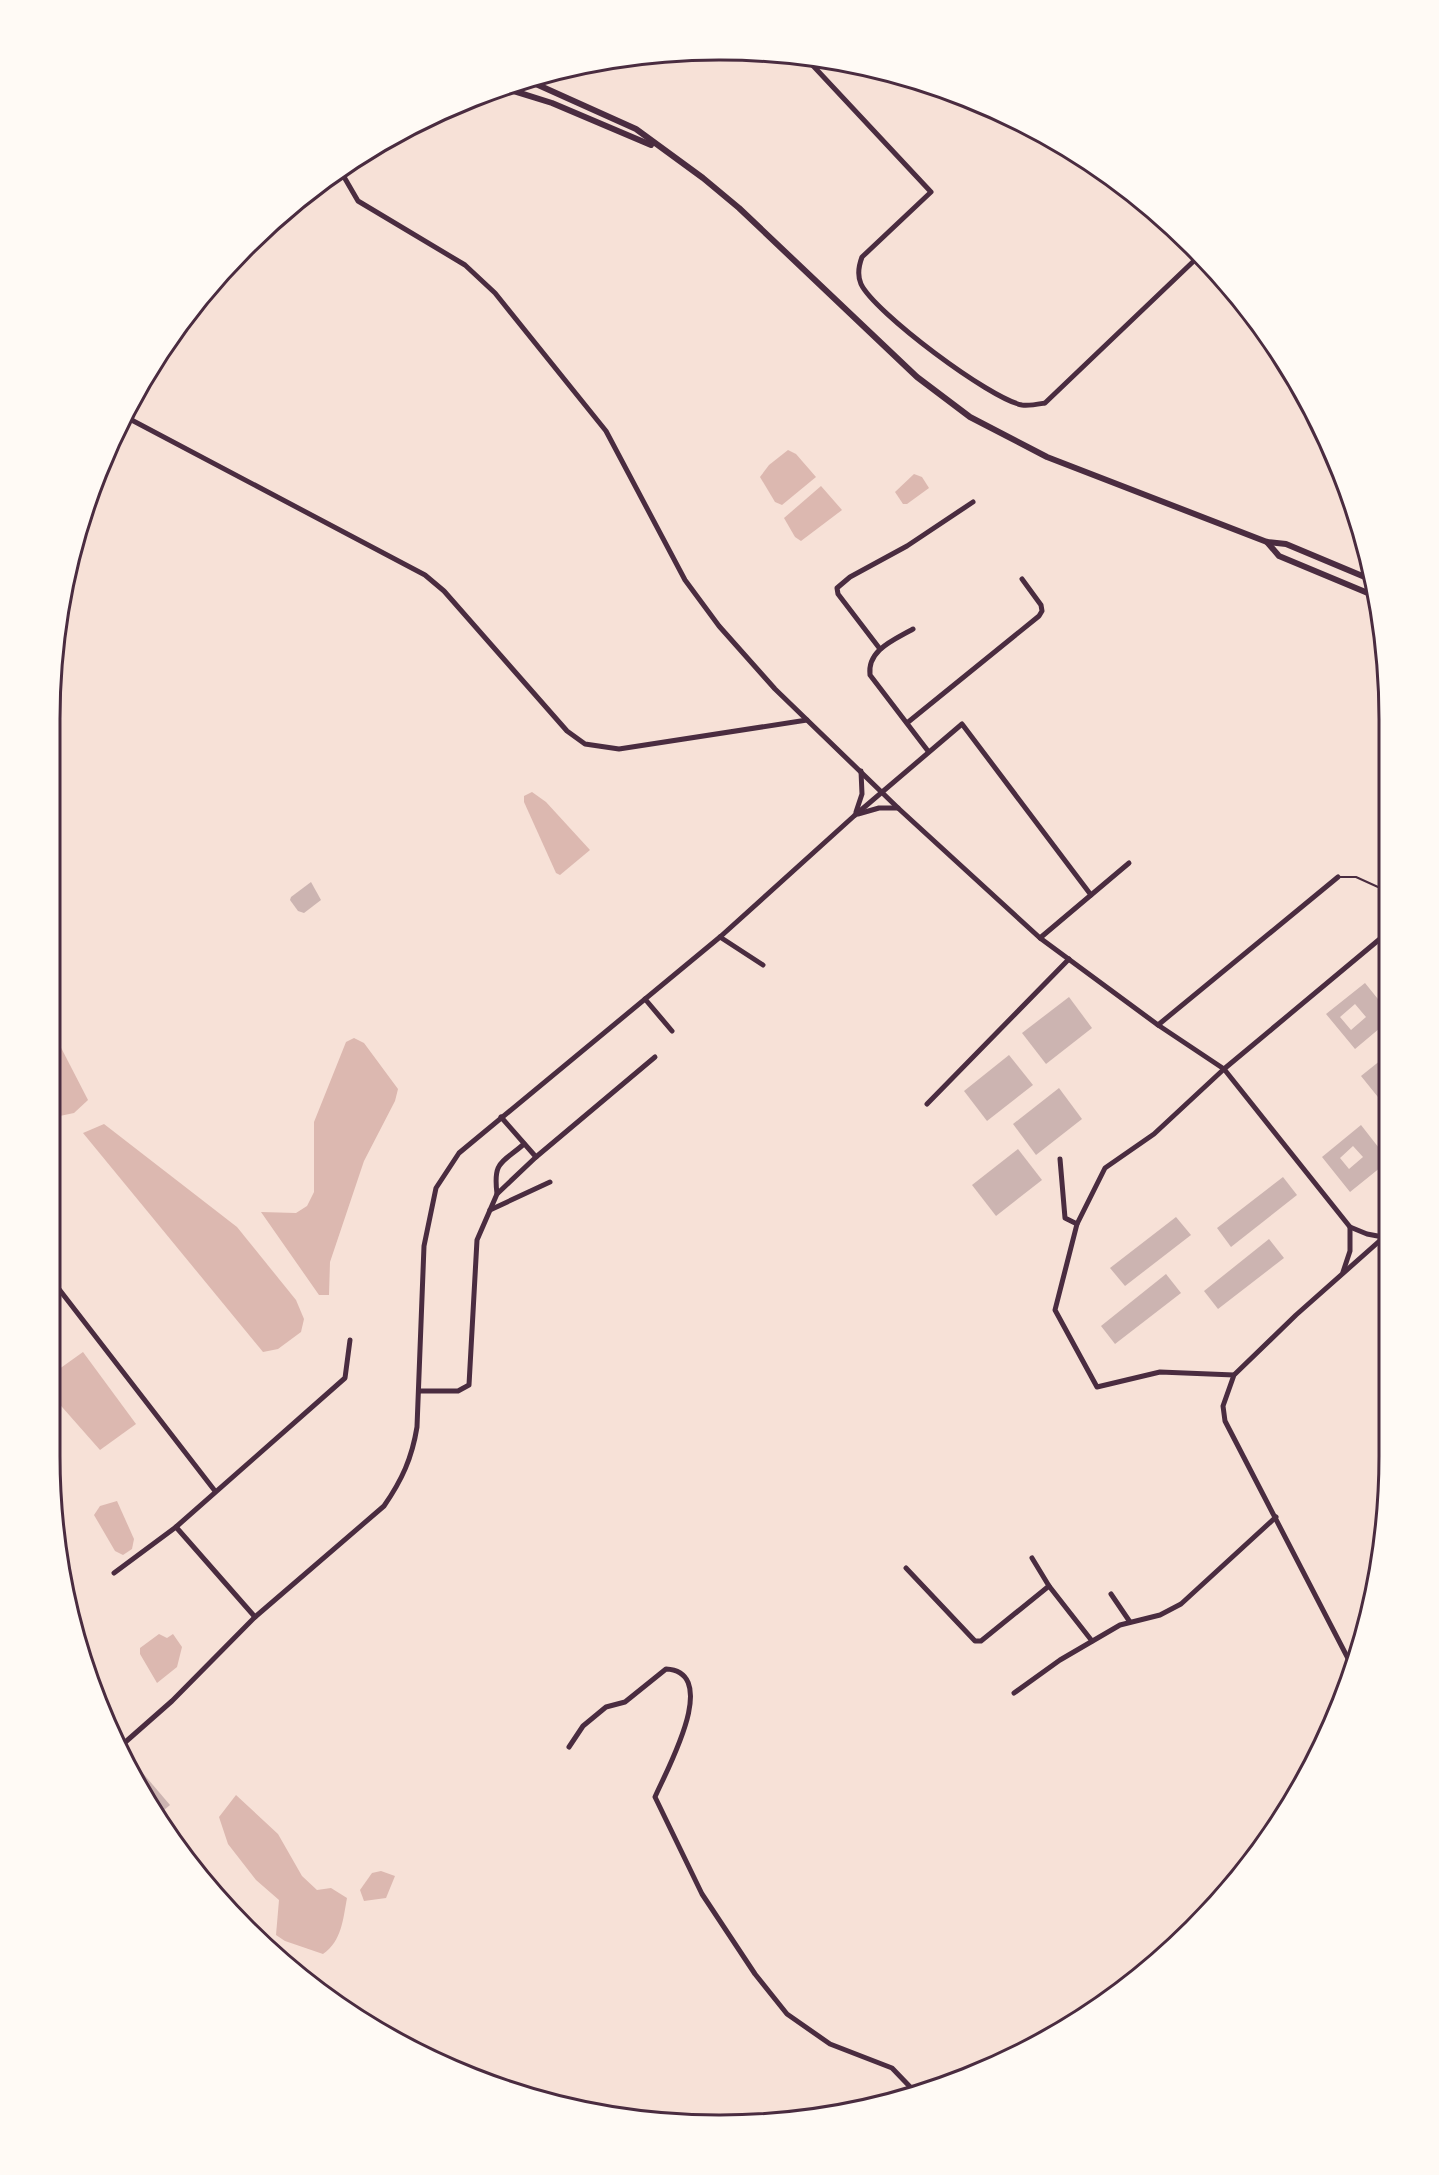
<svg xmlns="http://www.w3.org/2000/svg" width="1439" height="2175" font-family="Inter,sans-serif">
  <rect width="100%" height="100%" fill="#f7e1d7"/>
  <g fill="#dcb8b0">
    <polygon points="788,450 796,454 816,477 782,505 775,502 760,477 769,465"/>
    <polygon points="914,474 922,477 929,488 907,504 903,504 895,492"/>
    <polygon points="821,486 842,510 801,541 795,537 784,518"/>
    <polygon points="532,792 546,802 590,850 560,875 556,873 524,802 524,796"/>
    <polygon points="55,1036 88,1100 74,1113 55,1117"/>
    <polygon points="354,1038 364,1043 398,1089 395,1101 364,1161 330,1262 329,1295 319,1295 261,1212 296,1213 307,1206 314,1192 314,1122 346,1042"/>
    <polygon points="104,1124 237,1227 296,1300 304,1319 301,1332 278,1349 263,1352 83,1133"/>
    <polygon points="83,1352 136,1424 100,1450 55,1399 55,1372"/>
    <polygon points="117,1501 134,1539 132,1549 123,1555 115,1551 94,1515 100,1506"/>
    <polygon points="159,1634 167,1638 173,1634 182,1647 177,1667 157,1683 140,1654 140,1648"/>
    <path d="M236,1795L278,1834L302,1876L317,1890L331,1888L347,1898C343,1919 342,1941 323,1954L285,1941L276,1935L279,1900L256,1880L228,1844L219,1817Z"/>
    <polygon points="381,1871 395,1876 386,1898 364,1901 360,1890 372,1873"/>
  </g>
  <g fill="#ccb4b1" fill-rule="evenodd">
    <polygon points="311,882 321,900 304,913 298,911 290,900 291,897"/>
    <path d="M1365,983L1386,1009V1023L1355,1049L1326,1014ZM1355,1004L1366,1017L1351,1030L1340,1017Z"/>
    <polygon points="1069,997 1092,1028 1046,1064 1022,1033"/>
    <polygon points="1009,1055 1033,1085 987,1121 964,1091"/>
    <polygon points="1386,1056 1386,1070 1379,1076 1386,1084 1386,1107 1361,1076"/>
    <polygon points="1059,1088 1082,1119 1036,1155 1013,1124"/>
    <path d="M1361,1125L1386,1157V1163L1350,1192L1322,1157ZM1353,1146L1363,1157L1349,1169L1340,1158Z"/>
    <polygon points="1018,1149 1042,1180 996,1216 972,1185"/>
    <polygon points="1283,1177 1297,1195 1231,1247 1217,1228"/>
    <polygon points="1176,1217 1191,1235 1125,1286 1110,1268"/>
    <polygon points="1269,1239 1284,1258 1218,1309 1204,1291"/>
    <polygon points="1166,1274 1181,1293 1115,1344 1101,1326"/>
    <polygon points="141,1771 170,1805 157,1816 136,1775"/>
  </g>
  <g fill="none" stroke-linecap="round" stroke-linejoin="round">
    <polyline stroke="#4a2c40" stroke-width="2" points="1338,877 1356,877 1378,887"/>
    <g stroke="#4a2c40" stroke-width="5">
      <path d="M803,55L931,192L862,257C859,265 857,275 861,284C874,312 990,399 1022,405C1029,406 1039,404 1045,403L1199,256"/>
      <polyline points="340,170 358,201 465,265 495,293 606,431 685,580 719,626 775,689 898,808 1040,938 1158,1025 1224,1069 1350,1227 1367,1234 1383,1237"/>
      <polyline points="124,416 425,575 444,591 567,731 585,744 619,749 807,720"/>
      <path d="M913,629C894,640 867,650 870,675L928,751"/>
      <polyline points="880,649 838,594 837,588 850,577 907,546 973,502"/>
      <polyline points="907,723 1039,616 1042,611 1041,605 1022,579"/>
      <polyline points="856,812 862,794 861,771"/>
      <polyline points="858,814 879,808 898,808"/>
      <polyline points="720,937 763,965"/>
      <polyline points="1040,938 1129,863"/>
      <polyline points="645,999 672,1031"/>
      <polyline points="1158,1025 1338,877"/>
      <polyline points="927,1104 1069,959"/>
      <polyline points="536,1157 655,1057"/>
      <polyline points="1060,1159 1065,1218 1077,1224"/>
      <path d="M497,1194C493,1161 501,1164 524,1144"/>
      <polyline points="490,1210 550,1182"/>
      <polyline points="1343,1272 1350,1251 1350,1227"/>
      <polyline points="55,1284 215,1491"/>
      <polyline points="1234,1375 1160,1372 1097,1387 1055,1310 1077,1224 1105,1168 1154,1134 1224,1069 1387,933"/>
      <polyline points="419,1391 458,1391 469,1385 477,1240 497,1194 536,1157 501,1117"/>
      <polyline points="176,1527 255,1617"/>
      <polyline points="1032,1558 1049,1586 1092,1641"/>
      <polyline points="906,1568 975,1641 981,1641 1049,1586"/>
      <polyline points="114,1573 176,1527 345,1378 350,1340"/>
      <polyline points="1111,1594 1130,1622"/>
      <polyline points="1354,1670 1225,1421 1223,1406 1234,1375 1296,1315 1384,1237"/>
      <polyline points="1014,1693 1060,1660 1120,1625 1160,1615 1181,1604 1276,1517"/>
      <path d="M122,1745L172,1701L255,1617L384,1506C402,1480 412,1458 417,1427L424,1246L436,1188L459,1153L720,937L854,816L962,724L1091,895"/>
      <path d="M569,1747L583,1726L606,1707L625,1702L666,1669C722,1672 666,1771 655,1797L702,1894L755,1974L787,2014L830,2044L892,2068L916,2093"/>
    </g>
    <g stroke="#4a2c40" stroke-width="6">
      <polyline points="527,80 636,129 703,178 739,208 917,377 970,417 1047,457 1267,542 1286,544 1372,580"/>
      <polyline points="504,88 552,103 651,145"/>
      <polyline points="1267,542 1279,556 1375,596"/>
    </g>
  </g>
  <path d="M0 0H1439V2175H0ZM719 60H720A659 659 0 0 1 1379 719V1456A659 659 0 0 1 720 2115H719A659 659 0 0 1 60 1456V719A659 659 0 0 1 719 60Z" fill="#fffaf5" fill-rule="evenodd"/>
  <path fill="none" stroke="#4a2c40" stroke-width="3" d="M719 60H720A659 659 0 0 1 1379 719V1456A659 659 0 0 1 720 2115H719A659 659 0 0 1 60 1456V719A659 659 0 0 1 719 60Z"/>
</svg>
